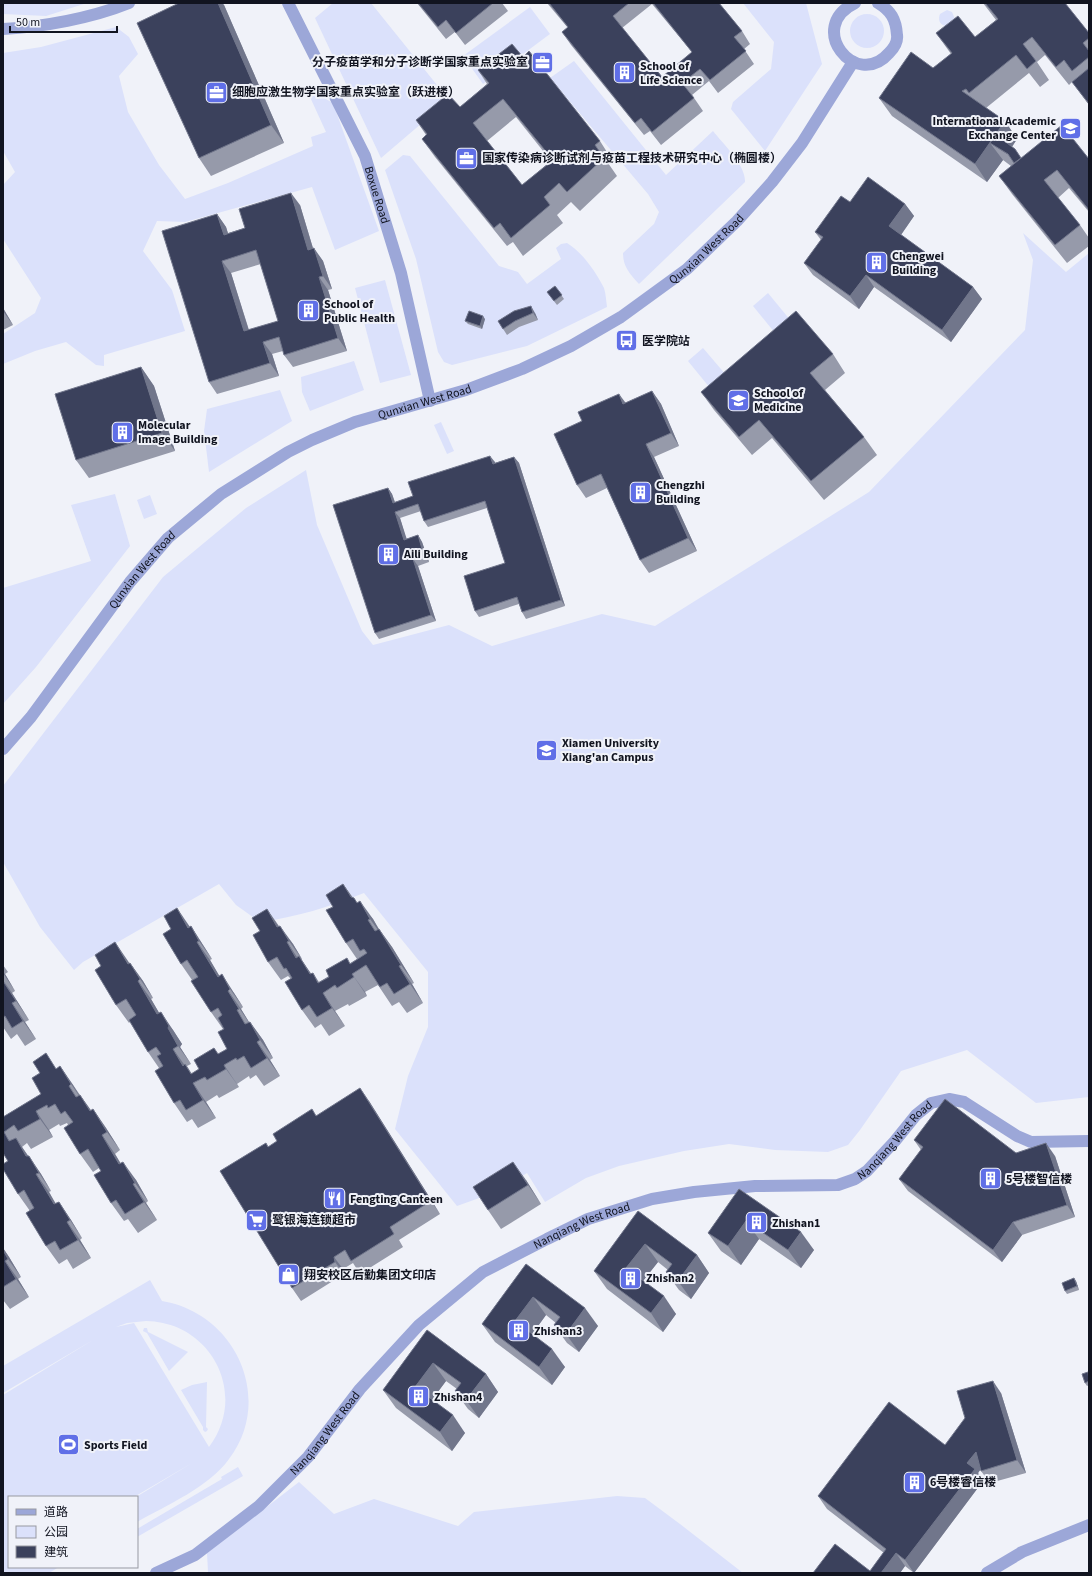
<svg xmlns="http://www.w3.org/2000/svg" width="1092" height="1576" font-family="'Source Sans 3','Noto Sans SC',sans-serif">
  <rect width="100%" height="100%" fill="#f0f2f9"/>
  <g fill="#dbe1fb" fill-rule="evenodd">
    <polygon points="3,3 87,3 46,16 3,14"/>
    <polygon points="333,3 371,3 449,100 381,158 315,18"/>
    <polygon points="743,3 806,3 822,64 765,151 731,109 733,102 771,69 774,42"/>
    <polygon points="530,7 550,34 483,84 463,56"/>
    <path d="M947,10L952,12L955,19L945,26C939,24 938,19 940,14Z"/>
    <circle cx="867" cy="31" r="17"/>
    <polygon points="116,27 129,37 138,54 119,76 128,112 159,165 185,199 228,183 313,146 311,137 326,132 310,97 317,94 333,103 379,231 335,250 312,187 185,222 157,221 143,251 172,290 185,331 104,355 104,366 96,365 66,342 35,351 3,364 3,334 35,313 41,298 3,239 3,185 15,172 3,151 3,53 41,47"/>
    <path d="M574,61L666,175L713,131C723,144 746,165 745,182L639,284C630,274 623,267 623,253L654,224L659,212L648,194L550,78Z"/>
    <path d="M403,155L410,156L499,266L518,272L527,284L561,259L556,248L561,244L567,243C582,252 596,272 604,288C606,294 606,301 607,307L527,346L452,365L444,362L438,352L416,259L385,170Z"/>
    <path d="M1023,233L1066,272L1089,253V1097L1036,1103L967,1050L901,1071L860,1130L848,1145L828,1152L775,1150L729,1144L684,1151L619,1166L586,1178L545,1202L527,1173L496,1192L457,1206L395,1129L408,1076L428,1027V972L364,893C329,907 297,917 260,922L236,905L219,884L83,962L74,970L40,927L3,862V786L163,577L246,508L306,470L317,525L362,631L373,645L449,625L492,646L602,614L655,626L869,492L1025,330L1033,260Z"/>
    <polygon points="385,280 411,375 380,383 355,288"/>
    <polygon points="768,293 791,321 775,333 753,306"/>
    <polygon points="703,348 726,375 710,388 688,361"/>
    <polygon points="354,361 364,390 310,411 302,392 301,377"/>
    <polygon points="280,390 292,421 209,472 204,431 207,409"/>
    <polygon points="441,422 454,451 447,454 434,425"/>
    <polygon points="115,494 130,546 36,667 3,704 3,588 91,561 71,505"/>
    <polygon points="150,495 157,514 144,519 137,500"/>
    <path d="M150,1280L162,1301C235,1313 275,1398 229,1459C209,1487 167,1505 137,1522V1497H136L192,1463L134,1497H9V1567H59L49,1573H3V1395L93,1340L3,1393V1366ZM146,1321C211,1322 249,1394 209,1447L134,1323L116,1327L127,1323Z"/>
    <polygon points="144,1328 147,1328 148,1332 188,1352 169,1371 147,1333 143,1331"/>
    <polygon points="207,1382 206,1427 208,1429 207,1431 205,1432 203,1430 203,1427 181,1390 192,1385"/>
    <polygon points="238,1467 243,1476 137,1537 137,1529 222,1479 221,1477"/>
    <polygon points="299,1482 334,1514 374,1499 458,1526 474,1512 617,1496 645,1498 680,1524 743,1573 225,1573 208,1572 207,1553"/>
  </g>
  <g fill="none" stroke-linecap="round" stroke-linejoin="round">
    <g stroke="#9ca7d8" stroke-width="12">
      <path id="s1" d="M288,3L365,156L401,273L430,401"/>
      <path d="M855,3C805,27 856,91 889,53C894,48 898,42 897,35C896,19 891,11 878,3"/>
      <path d="M3,29C43,27 92,18 129,3"/>
      <path id="s2" d="M3,749L31,717L130,582L168,538L221,494L288,452L312,440L355,422L466,390L522,369L571,346L621,317L687,269L737,221L772,182L802,143L853,62"/>
      <path id="s3" d="M156,1573L195,1555L259,1506L308,1457L360,1389L419,1325L483,1272L547,1239L588,1219L652,1199L694,1192L755,1186L838,1185L855,1179L867,1171L895,1141L916,1115L931,1103L949,1099L964,1102L1017,1136L1031,1142L1089,1141"/>
      <polyline points="987,1573 1022,1552 1089,1525"/>
    </g>
  </g>
  <g fill="#969aaa" fill-rule="evenodd">
    <polygon points="179,3 222,3 224,5 284,143 211,176 199,158"/>
    <polygon points="417,3 502,3 508,11 465,45 455,32 446,39"/>
    <path d="M547,3H719L742,31L750,44L744,49L754,64L718,93L709,81L692,95L703,111L661,145L650,131L644,135L571,45L562,32L568,28ZM652,4L692,52L662,77L622,28Z"/>
    <polygon points="983,3 1065,3 1089,33 1089,105 1072,82 1069,85 1045,55 1037,62 1049,80 1040,87 1029,73 986,108 1005,121 1017,139 1012,147 1015,149 1021,158 1089,159 1089,212 1069,188 1058,198 1080,225 1089,238 1089,246 1067,263 1012,194 999,176 1011,166 1003,160 987,182 892,116 879,98 933,68 951,54 936,33 975,37 996,20"/>
    <path d="M523,57L600,141L612,160L608,163L617,176L580,211L571,202L557,215L563,223L523,256L513,242L507,246L435,157L422,139L426,135L416,120L460,107L487,84L478,70ZM516,117L551,161L522,185L487,141Z"/>
    <polygon points="905,204 914,216 901,235 973,287 982,299 951,342 874,287 859,309 813,275 804,263 821,240 815,232"/>
    <path d="M300,205L313,248L323,261L332,289L328,290L347,351L293,367L284,355L283,351L272,354L279,376L217,394L209,382L217,214L226,227L228,233L245,228ZM261,264L278,321L249,330L231,273Z"/>
    <polygon points="555,286 564,299 557,305 547,292"/>
    <polygon points="3,308 13,325 3,330"/>
    <polygon points="535,313 538,320 519,327 507,335 498,321"/>
    <polygon points="485,319 482,329 468,324 465,321"/>
    <polygon points="833,354 845,373 825,390 864,437 877,455 824,500 772,438 752,455 714,410 701,392"/>
    <polygon points="141,367 154,386 175,451 89,478 76,460"/>
    <polygon points="652,391 661,404 679,446 654,457 697,551 649,573 640,560 607,488 586,498 577,485 625,403"/>
    <polygon points="514,457 519,463 565,606 526,619 522,612 519,604 479,617 475,611 505,563 487,508 428,527 424,521 421,511 400,518 406,539 418,535 422,542 429,562 418,566 436,621 379,639 375,633 388,488 392,494 395,502 413,496 495,463"/>
    <polygon points="343,884 357,903 373,919 379,929 392,947 414,983 412,984 423,1003 407,1013 399,1002 392,1006 378,985 365,992 367,996 349,1006 348,1004 335,1011 345,1026 329,1036 321,1024 315,1028 302,1010 291,979 288,976 281,980 268,962 260,931 267,909 279,926 293,944 302,959 301,959 311,974 313,973 319,982 357,959 346,943 333,907"/>
    <polygon points="191,926 203,945 212,959 210,960 219,976 234,993 243,1007 241,1009 249,1022 250,1022 263,1040 273,1058 270,1060 280,1076 264,1086 256,1075 250,1079 249,1076 237,1084 239,1087 219,1098 217,1095 206,1102 216,1118 198,1128 192,1119 187,1122 174,1103 159,1068 148,1052 130,1022 129,1023 116,1005 129,963 130,963 143,981 153,998 151,999 159,1013 173,1030 182,1044 180,1047 191,1064 187,1066 192,1074 199,1069 219,1054 227,1049 223,1029 211,1012 192,980 181,964"/>
    <polygon points="3,965 8,972 5,974 15,991 12,993 29,1020 25,1022 36,1039 25,1046 17,1034 11,1039 3,1027"/>
    <polygon points="60,1066 80,1095 91,1111 93,1109 106,1128 120,1150 115,1154 121,1164 136,1180 148,1201 146,1203 157,1220 138,1233 128,1219 124,1221 111,1203 101,1171 99,1168 93,1172 80,1154 68,1125 67,1123 60,1126 59,1124 49,1130 53,1137 31,1149 27,1143 22,1147 41,1174 51,1191 49,1192 55,1204 59,1202 71,1220 82,1238 80,1240 91,1258 73,1269 67,1259 59,1264 46,1246 30,1211 18,1194 8,1161 4,1155 3,1156 3,1117 41,1094 57,1069"/>
    <polygon points="369,1101 440,1214 399,1240 403,1247 360,1274 353,1263 343,1269 344,1274 301,1301 292,1288 268,1147"/>
    <polygon points="914,1140 1016,1153 1055,1156 1075,1217 1022,1235 1002,1262 908,1191 899,1179 921,1150"/>
    <polygon points="526,1180 541,1204 501,1229 488,1210"/>
    <polygon points="739,1189 814,1250 801,1268 759,1239 741,1265 721,1251 708,1233"/>
    <polygon points="638,1211 697,1255 709,1273 691,1299 679,1290 666,1272 668,1270 658,1262 643,1281 676,1314 663,1332 607,1289 594,1271"/>
    <polygon points="3,1248 9,1257 21,1277 18,1279 29,1297 10,1309 3,1300"/>
    <polygon points="526,1264 598,1326 579,1352 567,1343 554,1325 556,1323 546,1315 532,1334 565,1367 552,1385 495,1342 482,1324"/>
    <polygon points="1076,1281 1079,1290 1067,1294 1065,1291"/>
    <polygon points="427,1330 486,1374 498,1392 479,1418 468,1409 455,1391 457,1389 446,1381 432,1400 465,1433 452,1451 396,1408 383,1390"/>
    <polygon points="1089,1373 1089,1385 1087,1386 1085,1383"/>
    <polygon points="1001,1393 1026,1473 990,1483 981,1471 981,1469 978,1473 983,1481 914,1573 905,1566 900,1573 813,1573 870,1571 884,1553 827,1509 818,1496 945,1445"/>
  </g>
  <g fill="#71768b">
    <polygon points="218,3 222,3 224,5 284,143 271,125"/>
    <polygon points="1005,121 1017,139 1007,154 990,143 1003,160 987,182 975,164"/>
    <polygon points="291,193 300,205 317,262 308,250"/>
    <polygon points="905,204 914,216 898,239 889,226"/>
    <polygon points="217,214 226,227 232,247 224,235"/>
    <polygon points="314,248 323,261 332,289 323,276"/>
    <polygon points="222,261 231,273 253,344 244,331"/>
    <polygon points="866,275 874,287 859,309 850,296"/>
    <polygon points="319,277 328,290 347,351 338,338"/>
    <polygon points="973,287 982,299 951,342 942,330"/>
    <polygon points="531,306 535,313 538,320 533,313"/>
    <polygon points="3,308 13,325 3,311"/>
    <polygon points="483,316 485,319 482,329 480,326"/>
    <polygon points="263,342 272,354 279,376 270,363"/>
    <polygon points="141,367 154,386 175,451 162,433"/>
    <polygon points="652,391 661,404 679,446 671,433"/>
    <polygon points="619,394 628,406 623,404"/>
    <polygon points="646,444 654,457 697,551 688,538"/>
    <polygon points="490,456 495,462 497,470 493,464"/>
    <polygon points="514,457 519,463 565,606 561,600"/>
    <polygon points="388,488 392,494 397,509 393,503"/>
    <polygon points="395,512 400,518 409,546 404,540"/>
    <polygon points="418,535 422,542 429,562 424,556"/>
    <polygon points="413,559 418,566 436,621 431,615"/>
    <polygon points="343,884 356,903 351,897"/>
    <polygon points="360,901 373,919 383,937 370,919"/>
    <polygon points="177,908 190,927 188,928"/>
    <polygon points="267,909 279,927 277,927"/>
    <polygon points="191,926 203,945 212,959 199,941"/>
    <polygon points="280,926 293,944 302,959 289,941"/>
    <polygon points="379,929 392,947 414,983 401,965"/>
    <polygon points="115,942 128,961 141,982 128,964"/>
    <polygon points="197,942 210,960 229,992 241,1009 252,1027 218,977"/>
    <polygon points="287,942 299,960 296,958"/>
    <polygon points="299,956 312,975 310,974"/>
    <polygon points="130,963 143,981 153,998 140,979"/>
    <polygon points="399,966 412,984 423,1003 410,984"/>
    <polygon points="3,972 5,974 15,991 3,973"/>
    <polygon points="222,974 234,993 243,1007 230,989"/>
    <polygon points="352,974 365,992 367,996 354,977"/>
    <polygon points="3,980 12,993 29,1020 16,1001"/>
    <polygon points="138,981 151,999 168,1028 161,1012 173,1030 182,1044 180,1047 191,1064 178,1046 157,1014"/>
    <polygon points="323,993 345,1026 332,1008"/>
    <polygon points="12,1003 25,1022 36,1039 23,1021"/>
    <polygon points="250,1022 263,1040 273,1058 260,1040"/>
    <polygon points="257,1042 270,1060 280,1076 267,1058"/>
    <polygon points="173,1049 186,1067 196,1084 183,1066"/>
    <polygon points="224,1065 237,1084 239,1087 226,1069"/>
    <polygon points="60,1066 73,1085 84,1103 71,1084"/>
    <polygon points="193,1083 206,1102 216,1118 203,1100"/>
    <polygon points="360,1088 369,1101 440,1214 431,1201"/>
    <polygon points="80,1095 93,1113 90,1111"/>
    <polygon points="93,1109 106,1128 120,1150 107,1132"/>
    <polygon points="36,1111 49,1130 53,1137 40,1119"/>
    <polygon points="102,1135 115,1154 132,1183 119,1164"/>
    <polygon points="16,1138 28,1156 38,1175 26,1156"/>
    <polygon points="1046,1143 1055,1156 1075,1217 1067,1205"/>
    <polygon points="29,1156 41,1174 51,1191 39,1173"/>
    <polygon points="123,1162 136,1180 148,1201 135,1183"/>
    <polygon points="513,1162 526,1180 541,1204 528,1185"/>
    <polygon points="36,1174 49,1192 67,1223 54,1204"/>
    <polygon points="133,1184 146,1203 157,1220 144,1202"/>
    <polygon points="59,1202 71,1220 82,1238 70,1220"/>
    <polygon points="746,1221 759,1239 741,1265 728,1246"/>
    <polygon points="67,1222 80,1240 91,1258 78,1240"/>
    <polygon points="1013,1222 1022,1235 1002,1262 993,1250"/>
    <polygon points="801,1232 814,1250 801,1268 788,1250"/>
    <polygon points="645,1244 658,1262 639,1286 626,1268"/>
    <polygon points="3,1248 9,1257 21,1277 8,1259 3,1250"/>
    <polygon points="697,1255 709,1273 691,1299 678,1281"/>
    <polygon points="334,1257 343,1269 344,1274 335,1262"/>
    <polygon points="5,1261 18,1279 29,1297 16,1279"/>
    <polygon points="1074,1278 1076,1281 1079,1290 1077,1286"/>
    <polygon points="664,1296 676,1314 663,1332 651,1313"/>
    <polygon points="533,1297 546,1315 528,1340 515,1321"/>
    <polygon points="585,1308 598,1326 579,1352 566,1334"/>
    <polygon points="552,1349 565,1367 552,1385 539,1367"/>
    <polygon points="433,1363 446,1381 428,1405 415,1387"/>
    <polygon points="486,1374 498,1392 479,1418 466,1400"/>
    <polygon points="993,1381 1001,1393 1026,1473 1017,1460"/>
    <polygon points="453,1415 465,1433 452,1451 440,1432"/>
    <polygon points="976,1452 984,1464 978,1473 983,1481 914,1573 905,1560 967,1463"/>
    <polygon points="896,1553 905,1566 900,1573 881,1573"/>
  </g>
  <g fill="#3b415c" stroke="#71768b" fill-rule="evenodd">
    <polygon points="179,3 218,3 271,125 199,158 137,23"/>
    <polygon points="418,3 493,3 456,33 446,20 438,27"/>
    <polygon points="549,3 629,3 613,16 662,77 692,52 653,3 719,3 742,31 734,37 746,51 710,80 700,69 682,83 694,98 652,132 641,118 635,123 562,32 568,27"/>
    <polygon points="985,3 1065,3 1089,33 1089,38 1083,43 1089,51 1089,57 1072,71 1064,60 1056,67 1032,37 1023,44 1036,61 1027,69 1016,55 969,93 966,89 962,91 1005,121 975,164 879,98 911,52 933,68 952,53 936,33 958,16 975,37 998,19"/>
    <path d="M512,44L523,57L529,51L600,141L595,145L604,158L567,192L559,183L544,197L550,205L511,238L500,223L494,228L422,139L427,134L416,120L448,94L460,107L489,83L478,70ZM503,99L553,160L522,185L473,123Z"/>
    <polygon points="1089,68 1089,104 1072,82"/>
    <polygon points="1062,125 1089,159 1089,210 1057,170 1044,180 1080,225 1055,245 999,176"/>
    <polygon points="996,135 1015,149 1021,158 1014,163 1008,154 990,143"/>
    <polygon points="868,177 905,204 889,226 973,287 942,330 866,275 850,296 804,263 823,237 815,232 841,196 850,202"/>
    <path d="M291,193L308,250L314,248L323,276L319,277L338,338L284,355L279,337L263,342L270,363L209,382L162,231L217,214L224,235L245,228L239,209ZM256,250L278,321L244,331L222,261Z"/>
    <polygon points="555,286 562,295 554,301 547,292"/>
    <polygon points="531,306 533,313 515,321 503,329 498,321 514,311"/>
    <polygon points="469,311 483,316 480,326 465,321"/>
    <polygon points="796,311 833,354 810,373 864,437 811,481 759,420 739,437 701,392"/>
    <polygon points="141,367 162,433 76,460 55,394"/>
    <polygon points="652,391 671,433 646,444 688,538 640,560 601,474 577,485 554,434 582,421 578,412 619,394 623,404"/>
    <polygon points="490,456 493,464 514,457 561,600 522,612 517,597 475,611 464,576 505,563 485,501 424,521 418,504 395,512 404,540 418,535 424,556 413,559 431,615 375,633 333,505 388,488 393,503 413,496 408,482"/>
    <polygon points="343,884 351,897 354,898 357,903 360,901 370,919 368,920 375,931 379,929 401,965 399,966 410,984 394,994 387,983 380,987 366,965 352,974 354,977 337,988 335,985 323,993 332,1008 317,1017 309,1005 302,1010 285,982 292,978 286,968 284,969 277,957 268,962 253,935 260,931 252,918 267,909 277,927 280,926 289,941 287,942 296,958 299,956 310,974 313,973 318,983 329,977 326,970 347,958 350,964 367,953 364,949 360,951 353,939 346,943 326,910 333,907 326,895"/>
    <polygon points="177,908 188,928 191,926 199,941 197,942 218,977 222,974 230,989 228,991 239,1009 237,1010 245,1024 250,1022 260,1040 257,1042 267,1058 251,1068 244,1056 237,1060 236,1058 224,1065 226,1069 207,1080 205,1077 193,1083 203,1100 186,1110 180,1100 174,1103 155,1071 163,1066 157,1056 161,1054 156,1047 148,1052 129,1020 136,1015 126,999 116,1005 95,970 101,966 95,955 115,942 128,964 130,963 140,979 138,981 157,1014 161,1012 169,1026 168,1028 178,1046 173,1049 183,1066 185,1064 191,1074 199,1069 194,1060 214,1048 218,1054 227,1049 218,1032 224,1029 218,1018 222,1015 218,1008 211,1012 191,981 198,977 187,960 181,964 163,934 171,929 164,916"/>
    <polygon points="3,981 16,1001 12,1003 23,1021 12,1028 5,1016 3,1017"/>
    <polygon points="46,1053 56,1069 60,1066 71,1084 69,1086 76,1097 80,1095 90,1111 93,1109 107,1132 102,1135 119,1164 123,1162 135,1183 133,1184 144,1202 125,1214 116,1200 111,1203 94,1175 101,1171 88,1149 80,1154 64,1128 73,1122 65,1111 61,1114 55,1104 48,1108 47,1105 36,1111 40,1119 18,1131 14,1125 4,1132 9,1141 16,1138 26,1156 29,1156 39,1173 36,1174 54,1204 59,1202 70,1220 67,1222 78,1240 60,1250 55,1241 46,1246 26,1213 34,1208 24,1190 18,1194 3,1169 3,1164 8,1161 3,1153 3,1117 41,1094 32,1078 40,1073 33,1062"/>
    <polygon points="360,1088 431,1201 390,1227 394,1234 351,1261 345,1250 334,1257 335,1262 292,1288 220,1171 266,1143 268,1147 277,1141 273,1134 312,1109 316,1116"/>
    <polygon points="945,1099 1016,1153 1046,1143 1067,1205 1013,1222 993,1250 899,1179 923,1147 914,1140"/>
    <polygon points="513,1162 528,1185 488,1210 473,1187"/>
    <polygon points="739,1189 801,1232 788,1250 746,1221 728,1246 708,1233"/>
    <polygon points="638,1211 697,1255 678,1281 666,1272 672,1264 645,1244 626,1268 664,1296 651,1313 594,1271"/>
    <polygon points="3,1250 8,1259 5,1261 16,1279 3,1287"/>
    <polygon points="526,1264 585,1308 566,1334 554,1325 560,1317 533,1297 515,1321 552,1349 539,1367 482,1324"/>
    <polygon points="1074,1278 1077,1286 1065,1291 1062,1283"/>
    <polygon points="427,1330 486,1374 466,1400 455,1391 461,1383 433,1363 415,1387 453,1415 440,1432 383,1390"/>
    <polygon points="1088,1372 1089,1381 1085,1383 1082,1374"/>
    <polygon points="993,1381 1017,1460 981,1471 976,1452 967,1463 975,1469 905,1560 896,1553 881,1573 813,1573 835,1544 870,1571 886,1549 818,1496 889,1402 945,1445 965,1418 957,1391"/>
  </g>
  <defs>
    <symbol id="office-square" viewBox="-11 -11 22 22"><rect x="-9" y="-9" width="18" height="18" rx="4" fill="#606fe7" stroke="#f0f2f9"/><path d="M-6-3h4V-5.5h4V-3h4V5H-6ZM-1-4.5V-3h2v-1.5ZM-6 0V1H6V0Z" fill="#fff"/></symbol>
    <symbol id="building-square" viewBox="-11 -11 22 22"><rect x="-9" y="-9" width="18" height="18" rx="4" fill="#606fe7" stroke="#f0f2f9"/><path d="M-4-6H4V6H1V3H-1V6H-4ZM-2.5-4.3h1.7v1.8h-1.7ZM.8-4.3h1.7v1.8H.8ZM-2.5-1h1.7V.8h-1.7ZM.8-1h1.7V.8H.8Z" fill="#fff"/></symbol>
    <symbol id="university-square" viewBox="-11 -11 22 22"><rect x="-9" y="-9" width="18" height="18" rx="4" fill="#606fe7" stroke="#f0f2f9"/><path d="M0-5L7-2L0 1L-7-2ZM-4 1L0 2.5L4 1V4Q0 6-4 4Z" fill="#fff"/></symbol>
    <symbol id="bus-square" viewBox="-11 -11 22 22"><rect x="-9" y="-9" width="18" height="18" rx="4" fill="#606fe7" stroke="#f0f2f9"/><path d="M-5-6H5V4H4V6H2V4H-2V6H-4V4H-5ZM-3.5-4V0h7V-4ZM-3.5 1.2v1.5H-2V1.2ZM2 1.2v1.5H3.5V1.2Z" fill="#fff"/></symbol>
    <symbol id="restaurant-square" viewBox="-11 -11 22 22"><rect x="-9" y="-9" width="18" height="18" rx="4" fill="#606fe7" stroke="#f0f2f9"/><path d="M-5-6h1v4h1v-4h1v4h1v-4h1v5L-1.5 .5V6h-2V.5L-5-1ZM5-6V6H3V1.5H1.5Q1.5-4 5-6Z" fill="#fff"/></symbol>
    <symbol id="supermarket-square" viewBox="-11 -11 22 22"><rect x="-9" y="-9" width="18" height="18" rx="4" fill="#606fe7" stroke="#f0f2f9"/><path d="M-6-5.5h2.5l.6 2H6L4.5 2H-2.5L-4.4-4H-6ZM-1.5 3.2a1.3 1.3 0 1 0 .1 0ZM3 3.2a1.3 1.3 0 1 0 .1 0Z" fill="#fff"/></symbol>
    <symbol id="shop-square" viewBox="-11 -11 22 22"><rect x="-9" y="-9" width="18" height="18" rx="4" fill="#606fe7" stroke="#f0f2f9"/><path d="M-5-2.5h2.3a2.7 3.5 0 0 1 5.4 0H5L5.5 6h-11ZM-1.5-2.5h3a1.5 2.3 0 0 0-3 0Z" fill="#fff"/></symbol>
    <symbol id="stadium-square" viewBox="-11 -11 22 22"><rect x="-9" y="-9" width="18" height="18" rx="4" fill="#606fe7" stroke="#f0f2f9"/><path d="M0-5a6.5 5 0 1 0 0 10a6.5 5 0 1 0 0-10ZM-3.5-1.8h7v3.6h-7Z" fill="#fff"/></symbol>
  </defs>
  <g fill-rule="evenodd">
    <use href="#office-square" x="530" y="50" width="25" height="25"/>
    <use href="#building-square" x="612" y="60" width="25" height="25"/>
    <use href="#office-square" x="204" y="80" width="25" height="25"/>
    <use href="#university-square" x="1058" y="116" width="25" height="25"/>
    <use href="#office-square" x="454" y="146" width="25" height="25"/>
    <use href="#building-square" x="864" y="250" width="25" height="25"/>
    <use href="#building-square" x="296" y="298" width="25" height="25"/>
    <use href="#bus-square" x="614" y="328" width="25" height="25"/>
    <use href="#university-square" x="726" y="388" width="25" height="25"/>
    <use href="#building-square" x="110" y="420" width="25" height="25"/>
    <use href="#building-square" x="628" y="480" width="25" height="25"/>
    <use href="#building-square" x="376" y="542" width="25" height="25"/>
    <use href="#university-square" x="534" y="738" width="25" height="25"/>
    <use href="#building-square" x="978" y="1166" width="25" height="25"/>
    <use href="#restaurant-square" x="322" y="1186" width="25" height="25"/>
    <use href="#supermarket-square" x="244" y="1208" width="25" height="25"/>
    <use href="#building-square" x="744" y="1210" width="25" height="25"/>
    <use href="#shop-square" x="276" y="1262" width="25" height="25"/>
    <use href="#building-square" x="618" y="1266" width="25" height="25"/>
    <use href="#building-square" x="506" y="1318" width="25" height="25"/>
    <use href="#building-square" x="406" y="1384" width="25" height="25"/>
    <use href="#stadium-square" x="56" y="1432" width="25" height="25"/>
    <use href="#building-square" x="902" y="1470" width="25" height="25"/>
  </g>
  <g text-anchor="middle" dominant-baseline="central" stroke-width="4" stroke-linejoin="round" paint-order="stroke">
    <g font-size="12" font-weight="bold" fill="#111420" stroke="#f0f2f9" text-anchor="start">
      <text x="528" y="62" text-anchor="end">分子疫苗学和分子诊断学国家重点实验室</text>
      <text x="640" y="66">School of<tspan x="640" dy="14">Life Science</tspan></text>
      <text x="232" y="92">细胞应激生物学国家重点实验室（跃进楼）</text>
      <text x="1056" y="121" text-anchor="end">International Academic<tspan x="1056" dy="14">Exchange Center</tspan></text>
      <text x="482" y="158">国家传染病诊断试剂与疫苗工程技术研究中心（椭圆楼）</text>
      <text x="892" y="256">Chengwei<tspan x="892" dy="14">Building</tspan></text>
      <text x="324" y="304">School of<tspan x="324" dy="14">Public Health</tspan></text>
      <text x="642" y="341">医学院站</text>
      <text x="754" y="393">School of<tspan x="754" dy="14">Medicine</tspan></text>
      <text x="138" y="425">Molecular<tspan x="138" dy="14">Image Building</tspan></text>
      <text x="656" y="485">Chengzhi<tspan x="656" dy="14">Building</tspan></text>
      <text x="404" y="554">Aili Building</text>
      <text x="562" y="743">Xiamen University<tspan x="562" dy="14">Xiang'an Campus</tspan></text>
      <text x="1006" y="1179">5号楼智信楼</text>
      <text x="350" y="1199">Fengting Canteen</text>
      <text x="272" y="1220">鹭银海连锁超市</text>
      <text x="772" y="1223">Zhishan1</text>
      <text x="304" y="1275">翔安校区后勤集团文印店</text>
      <text x="646" y="1278">Zhishan2</text>
      <text x="534" y="1331">Zhishan3</text>
      <text x="434" y="1397">Zhishan4</text>
      <text x="84" y="1445">Sports Field</text>
      <text x="930" y="1482">6号楼睿信楼</text>
    </g>
    <g font-size="12" fill="#111420" stroke="#f0f2f9">
      <text stroke="none"><textPath href="#s1" startOffset="212">Boxue Road</textPath></text>
      <text stroke="none"><textPath href="#s2" startOffset="886">Qunxian West Road</textPath></text>
      <text stroke="none"><textPath href="#s2" startOffset="562">Qunxian West Road</textPath></text>
      <text stroke="none"><textPath href="#s2" startOffset="227">Qunxian West Road</textPath></text>
      <text stroke="none"><textPath href="#s3" startOffset="894">Nanqiang West Road</textPath></text>
      <text stroke="none"><textPath href="#s3" startOffset="558">Nanqiang West Road</textPath></text>
      <text stroke="none"><textPath href="#s3" startOffset="222">Nanqiang West Road</textPath></text>
    </g>
  </g>
  <rect width="1092" height="1576" fill="none" stroke="#111420" stroke-width="8"/>
  <rect x="8" y="1496" width="130" height="72" fill="#f0f2f9" stroke="#9799a2"/>
  <rect x="16" y="1509" width="20" height="6" fill="#9ca7d8" stroke="#9799a2"/>
  <text x="44" y="1516" font-size="12" fill="#111420">道路</text>
  <rect x="16" y="1526" width="20" height="12" fill="#dbe1fb" stroke="#9799a2"/>
  <text x="44" y="1536" font-size="12" fill="#111420">公园</text>
  <rect x="16" y="1546" width="20" height="12" fill="#3b415c" stroke="#9799a2"/>
  <text x="44" y="1556" font-size="12" fill="#111420">建筑</text>
  <path d="M10 26v6h107v-6" fill="none" stroke="#111420" stroke-width="2"/>
  <text x="16" y="26" font-size="12" fill="#111420" stroke="#f0f2f9" stroke-width="3" paint-order="stroke">50 m</text>
</svg>
